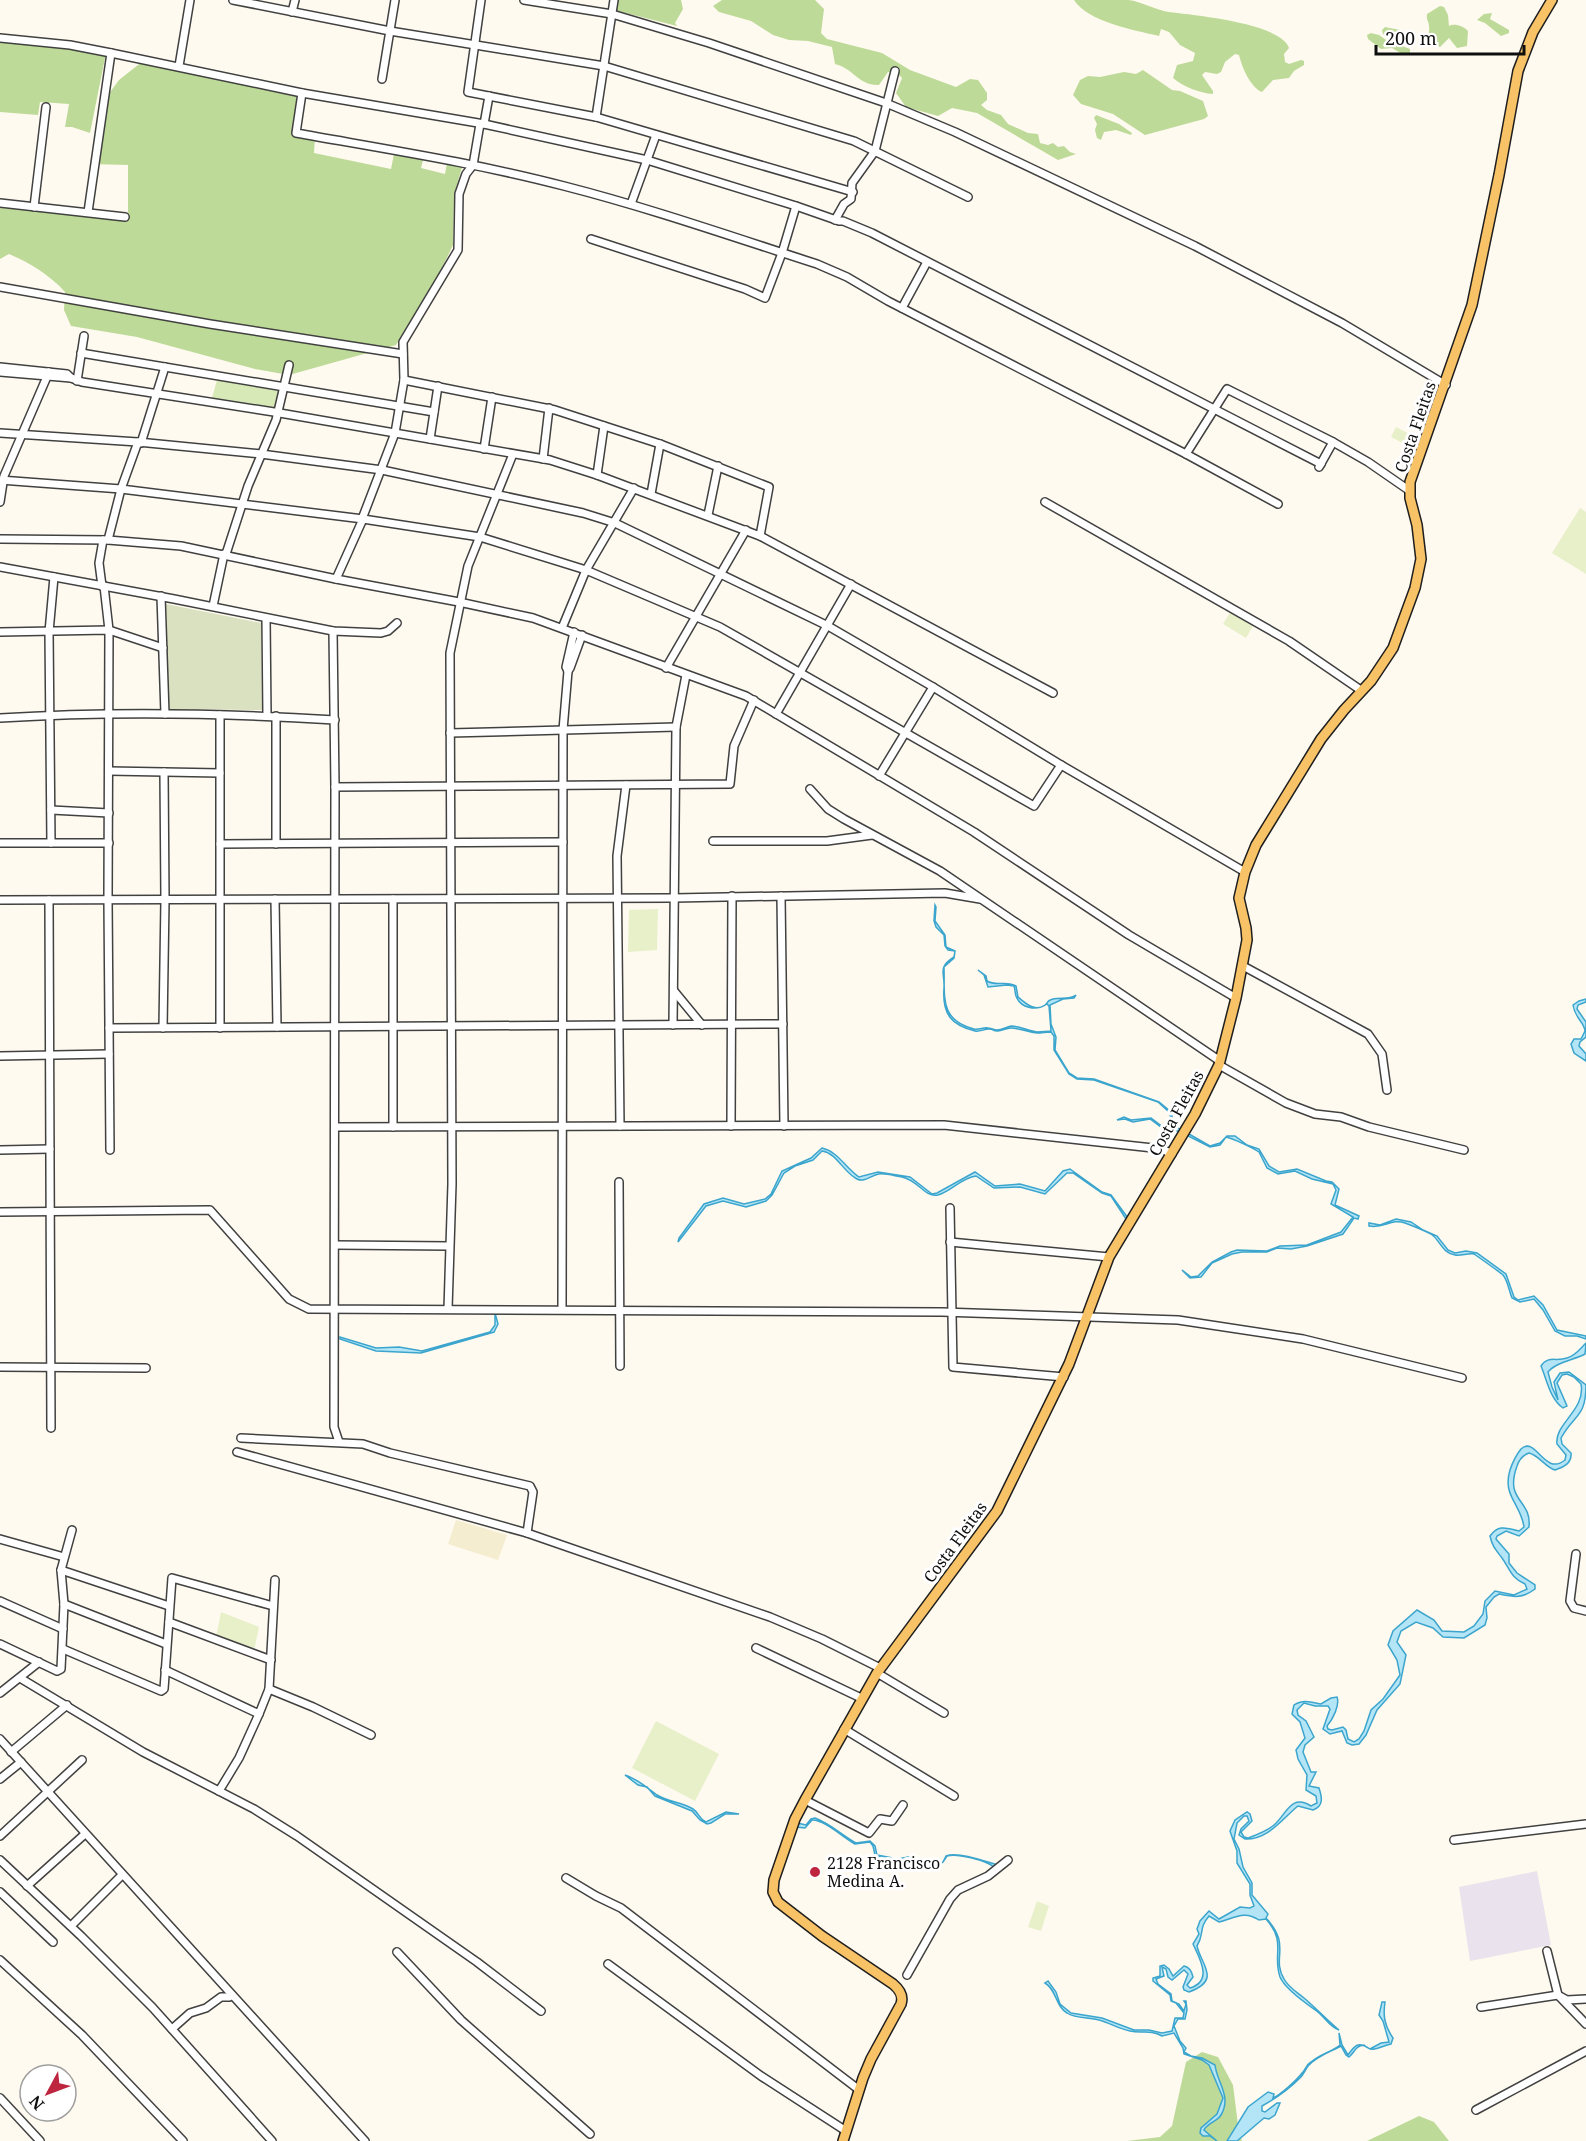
<svg xmlns="http://www.w3.org/2000/svg" width="1586" height="2141" font-family="'Noto Serif',serif">
  <rect width="100%" height="100%" fill="#fffaef"/>
  <polygon fill="#eae2ec" points="1537,1871 1551,1945 1470,1961 1459,1887"/>
  <polygon fill="#f5edcf" points="456,1520 507,1535 498,1560 448,1544"/>
  <polygon fill="#d8e9b8" points="217,380 279,391 275,409 212,398"/>
  <g fill="#beda98">
    <polygon points="614,0 681,0 683,9 675,23 677,26 614,10"/>
    <path d="M722,0H815L824,9L821,33L827,39L882,53L910,70L956,87L970,79L978,80L987,93V100L981,105L987,110L1001,115L1008,124L1028,133L1038,134L1040,143L1048,145L1053,143L1058,147L1064,146L1070,152L1076,154L1058,160L977,113L952,108L938,116L906,107L896,93L902,78L896,72H888L879,85C859,86 853,68 835,64L832,47L808,41L789,40L773,35L751,21L719,12L713,6Z"/>
    <path d="M1074,0C1091,0 1111,0 1129,0C1143,2 1155,10 1169,12C1193,15 1281,23 1289,48L1284,54L1285,62L1289,64L1301,60L1304,61V65L1294,71L1289,78L1273,80L1262,92C1250,87 1242,67 1239,55L1235,54L1225,62L1221,72L1217,74L1205,72L1202,75L1213,91V94C1199,93 1184,87 1173,78L1177,65L1193,61L1195,53L1180,45L1169,32L1161,29L1159,36C1134,30 1088,22 1074,0Z"/>
    <path d="M1440,6L1444,7L1448,15L1449,26C1454,23 1464,26 1468,31L1467,46L1457,48L1449,38L1440,47L1429,43C1427,37 1430,32 1429,26C1429,21 1426,21 1427,14Z"/>
    <polygon points="1492,13 1490,19 1509,30 1509,33 1501,36 1485,23 1477,20 1484,14"/>
    <polygon points="1385,27 1400,30 1399,43 1402,46 1410,49 1410,54 1402,54 1392,48 1381,49 1368,39 1367,35 1371,33 1379,35 1386,40 1393,40 1383,34 1382,30"/>
    <polygon points="0,40 106,53 90,133 72,127 65,127 69,104 40,102 38,115 0,112"/>
    <path d="M143,61L297,94L292,136L315,137L314,153L391,169L394,154L423,160L421,168L445,174L447,163L463,164L454,195L453,245L442,268L396,345L289,375L255,369L137,337L71,326L64,310L65,292C50,275 30,263 9,254L0,259V206L128,218V165L90,164L105,99L119,80Z"/>
    <polygon points="1143,70 1172,90 1180,91 1203,101 1208,116 1204,119 1145,135 1113,114 1081,104 1073,95 1080,80 1088,76 1100,77 1124,72 1136,74"/>
    <polygon points="1096,115 1119,124 1132,133 1131,135 1116,130 1104,132 1101,140 1097,138 1095,130 1097,124 1094,118"/>
    <polygon points="1202,2052 1218,2057 1233,2085 1239,2133 1242,2141 1127,2141 1160,2137 1172,2126 1186,2062"/>
    <polygon points="1419,2116 1434,2122 1449,2141 1367,2141"/>
  </g>
  <polygon fill="#dae1c0" points="166,604 261,623 262,710 169,709"/>
  <g fill="#e8f0ca">
    <polygon points="1396,427 1417,438 1412,448 1391,437"/>
    <polygon points="1580,508 1586,512 1586,574 1552,553"/>
    <polygon points="1231,611 1254,624 1246,638 1223,624"/>
    <polygon points="658,909 657,950 628,952 629,910"/>
    <polygon points="221,1612 259,1627 254,1651 216,1637"/>
    <polygon points="656,1721 719,1754 695,1801 632,1768"/>
    <polygon points="1037,1901 1049,1906 1041,1931 1028,1927"/>
  </g>
  <g fill="#b4e5f6" stroke="#3ba5cd" stroke-width="1.5">
    <path d="M935,905L936,907L935,921L945,935L946,947L955,951L954,958L944,967C945,997 939,1020 974,1029C979,1030 984,1027 988,1028C991,1028 994,1030 997,1030C1002,1030 1006,1027 1011,1026C1019,1026 1029,1031 1038,1032C1042,1032 1047,1031 1051,1031L1049,1006L1047,1004C1037,1011 1021,1009 1016,996C1015,993 1015,989 1014,986L1007,985L988,987L984,975L978,970L986,976L987,981C997,987 1006,980 1016,986L1018,997C1026,1004 1035,1012 1045,1005C1049,1002 1046,1001 1053,999C1061,997 1069,1000 1076,995L1074,998L1063,999L1050,1005L1051,1024L1056,1037L1055,1050L1069,1073L1077,1078L1094,1079L1159,1102L1171,1112L1174,1126L1182,1130L1181,1132L1161,1127L1150,1119L1133,1122L1125,1119L1117,1120L1124,1117L1131,1120L1151,1118L1163,1127H1174L1169,1112L1158,1102L1094,1080L1077,1079L1069,1074L1054,1050V1036L1051,1032C1046,1032 1042,1033 1037,1033C1032,1033 1018,1028 1011,1028C1006,1028 1002,1031 998,1031C991,1031 995,1029 989,1029C984,1029 980,1032 975,1031C951,1025 942,1014 944,988C945,972 937,968 954,957L955,951L948,950L945,946L944,935L936,927L934,921Z"/>
    <path d="M1586,999V1002L1578,1005L1577,1009L1586,1022V1037L1580,1042L1579,1046L1586,1054V1061L1574,1053L1571,1044L1574,1039H1581L1585,1031C1584,1021 1575,1019 1573,1005L1579,1001Z"/>
    <path d="M1189,1134L1210,1146L1220,1143L1227,1136H1235L1247,1145L1259,1149L1269,1166L1279,1172L1297,1169L1326,1181L1332,1182L1339,1189L1335,1205L1359,1216L1358,1219L1354,1218L1343,1234L1307,1246L1291,1249L1277,1248L1267,1252H1242L1232,1254L1212,1263L1201,1277L1190,1278L1182,1270L1191,1277L1198,1276L1212,1262L1231,1252L1237,1250L1267,1251L1280,1246L1307,1245L1341,1232L1353,1217L1331,1204L1336,1190L1333,1184L1312,1179L1295,1171L1278,1174L1267,1168L1259,1152C1253,1148 1232,1138 1226,1137L1220,1145L1210,1147L1188,1136Z"/>
    <path d="M822,1148C837,1151 846,1168 859,1177L878,1172L910,1177L932,1194L937,1193L975,1172L995,1186L1020,1184L1045,1191L1063,1171L1070,1169L1102,1192L1111,1195L1128,1218L1126,1219L1111,1196L1102,1193L1073,1173H1067L1045,1194L1020,1187L994,1188L976,1176C961,1178 952,1191 938,1195C925,1198 918,1180 902,1177C895,1176 886,1173 879,1174C871,1175 865,1183 857,1179C843,1172 837,1153 822,1151L813,1160L795,1166L784,1173L772,1195L766,1201L746,1207L723,1201L706,1206L678,1242L679,1238L704,1204L723,1198L744,1204L765,1199L771,1194L782,1171L811,1158Z"/>
    <path d="M1396,1219L1411,1222L1423,1230L1437,1236L1448,1250L1455,1253L1466,1251L1477,1253L1506,1274L1514,1297L1518,1300L1534,1296L1543,1305L1557,1330L1586,1336V1339L1577,1336H1565L1555,1331L1543,1310L1534,1299L1520,1302L1512,1298C1509,1291 1508,1281 1503,1275C1501,1273 1477,1256 1474,1254C1468,1253 1461,1256 1455,1255C1442,1253 1440,1240 1431,1234C1423,1230 1413,1226 1405,1223C1391,1218 1384,1229 1369,1226V1223L1380,1225Z"/>
    <polygon points="495,1313 498,1324 494,1332 421,1353 376,1351 340,1339 340,1337 376,1348 399,1347 422,1351 490,1332 495,1325"/>
    <path d="M1586,1343L1585,1354C1574,1360 1556,1362 1548,1372L1552,1387L1558,1400L1554,1382L1560,1373L1569,1372L1586,1385C1586,1418 1574,1414 1561,1438L1562,1444L1571,1453C1572,1463 1564,1467 1555,1470C1545,1467 1540,1456 1529,1453C1523,1455 1519,1460 1517,1466C1504,1502 1532,1499 1529,1527L1519,1536L1506,1531L1497,1536L1496,1539L1509,1554V1563L1517,1573L1535,1585V1589C1522,1599 1514,1597 1499,1594L1494,1597L1486,1607L1487,1618L1485,1625L1464,1638L1443,1637L1433,1628L1416,1622L1401,1631L1397,1642L1406,1655L1400,1684L1377,1710L1366,1735L1359,1744L1352,1745L1347,1743L1342,1731L1330,1734L1323,1729L1330,1709L1328,1706H1315L1304,1703L1297,1710L1298,1715L1306,1721L1314,1737L1305,1745L1303,1752L1311,1772H1316L1309,1786L1319,1788C1322,1797 1324,1806 1313,1810L1298,1806C1282,1819 1268,1840 1245,1839L1239,1835L1241,1829L1249,1821L1247,1816H1244L1237,1823L1234,1839L1239,1849L1243,1867L1252,1883V1895L1268,1914L1266,1918C1292,1946 1271,1957 1284,1979C1289,1988 1297,1992 1304,1998C1316,2008 1327,2020 1339,2030C1329,2027 1324,2015 1314,2009C1304,2002 1285,1989 1280,1977C1272,1953 1287,1943 1266,1919L1259,1920C1244,1910 1235,1918 1219,1922L1209,1916C1198,1929 1205,1933 1197,1946C1201,1965 1222,1980 1189,1992L1184,1990L1183,1987L1188,1974L1184,1970L1172,1980L1168,1977L1166,1969L1162,1967L1164,1976L1156,1979L1158,1984L1171,1994L1172,2001L1179,2004L1184,2011L1186,2004L1184,2001H1186L1187,2010L1185,2019H1178L1174,2026L1180,2041L1186,2048L1184,2052L1191,2056L1202,2058L1215,2065C1217,2083 1232,2096 1221,2115C1217,2122 1208,2122 1204,2130L1217,2141L1210,2136H1203L1200,2133L1201,2128L1217,2114L1223,2098L1209,2065L1202,2060L1184,2054L1183,2048L1174,2033L1162,2036C1150,2029 1142,2034 1130,2031C1119,2029 1110,2023 1099,2020C1089,2017 1076,2019 1067,2013C1055,2006 1057,1990 1045,1983L1048,1981L1056,1992L1060,2004L1071,2013L1102,2018L1134,2030H1149L1162,2033L1172,2031L1175,2018H1183L1184,2013L1176,2003L1171,2001L1170,1995L1153,1981V1978L1160,1976V1966L1164,1965L1169,1969L1173,1976L1184,1966C1189,1967 1192,1972 1193,1977L1187,1985L1190,1988C1213,1981 1200,1959 1193,1944L1199,1934L1197,1929L1200,1921L1209,1911L1219,1919L1240,1907L1250,1908L1254,1906L1250,1895V1884L1237,1863V1851L1230,1831L1235,1820L1247,1812L1250,1814L1252,1821L1241,1832L1244,1837L1248,1838C1256,1835 1267,1831 1274,1825C1286,1815 1291,1793 1311,1806L1317,1803L1316,1796L1306,1790L1307,1775L1298,1759L1296,1750L1305,1738L1300,1722L1292,1714L1294,1705C1303,1699 1311,1702 1321,1704L1331,1698L1337,1697C1340,1705 1333,1719 1327,1726L1328,1729L1332,1730L1343,1727L1346,1730L1348,1739L1354,1742L1359,1739L1364,1731L1371,1710L1383,1699L1400,1675L1397,1660L1388,1645L1393,1631L1417,1610L1434,1620L1442,1631L1464,1632L1474,1626L1483,1614L1485,1601L1495,1591L1514,1595L1527,1589L1525,1584C1511,1578 1510,1569 1502,1558C1496,1550 1492,1546 1490,1536C1499,1524 1506,1528 1519,1531L1524,1527C1521,1504 1502,1496 1510,1470C1512,1464 1517,1454 1521,1449C1536,1435 1544,1477 1565,1460L1566,1455L1557,1444C1554,1424 1586,1410 1581,1384L1574,1377L1567,1374L1562,1375L1557,1383L1567,1406L1563,1408C1550,1399 1547,1380 1541,1366C1548,1355 1556,1362 1567,1358C1575,1356 1580,1349 1586,1343Z"/>
    <path d="M625,1775C638,1779 647,1788 657,1795C668,1802 682,1802 693,1809C699,1813 699,1819 706,1822L726,1812L739,1814H725L711,1823L707,1824L700,1820L692,1811L655,1796L647,1787L638,1785Z"/>
    <path d="M815,1818C829,1823 842,1835 856,1843L870,1841L875,1846L877,1855L898,1859L908,1857L937,1865L943,1862L946,1856C957,1851 985,1861 998,1865L994,1867C985,1860 957,1853 947,1856L943,1862L938,1866C929,1863 918,1860 909,1859C896,1858 887,1862 875,1855L873,1846L870,1842L855,1844C844,1838 823,1819 812,1820L805,1828L796,1827L797,1823L806,1825L811,1819Z"/>
    <path d="M1382,2002H1385C1383,2015 1384,2025 1393,2038L1391,2044C1380,2046 1373,2054 1364,2045C1355,2046 1355,2052 1349,2057L1346,2055L1341,2046C1330,2052 1317,2056 1308,2066C1305,2070 1304,2074 1300,2078C1289,2089 1275,2099 1262,2106V2111L1265,2112L1277,2103H1280L1275,2115L1269,2119L1264,2118L1237,2141H1227L1248,2107L1268,2092L1274,2094L1273,2098C1280,2095 1297,2080 1302,2073C1306,2069 1306,2065 1311,2062C1320,2054 1331,2052 1340,2045L1339,2033L1342,2045L1348,2055C1355,2045 1358,2041 1370,2049L1381,2043L1389,2042L1383,2021L1379,2015Z"/>
  </g>
  <g fill="none" stroke-linecap="round" stroke-linejoin="round">
    <defs>
      <g id="minor">
        <polyline points="233,0 390,31 604,66 854,141 968,197"/>
        <polyline points="481,0 468,92 596,117 853,192"/>
        <polyline points="524,0 612,14 709,43 886,103 955,132 1195,246 1342,323 1446,385"/>
        <polyline points="292,12 295,0"/>
        <polyline points="0,38 70,45 111,53 302,93 484,124 647,160 796,206 839,221 843,221 872,233 1321,464"/>
        <polyline points="179,66 190,0"/>
        <polyline points="382,79 395,0"/>
        <path d="M302,93L296,133C385,149 476,163 564,186C650,208 733,237 817,264L847,277L888,301L1186,454L1278,504"/>
        <polyline points="596,117 614,0"/>
        <polyline points="484,124 489,96"/>
        <polyline points="0,203 125,217"/>
        <polyline points="631,204 656,135"/>
        <polyline points="34,207 46,107"/>
        <polyline points="88,212 111,53"/>
        <polyline points="835,220 844,204 851,199 852,183 875,151 895,71"/>
        <polyline points="591,239 745,289 765,298 782,253 796,206"/>
        <polyline points="0,287 210,324 403,354"/>
        <polyline points="902,308 927,262"/>
        <polyline points="81,353 434,412"/>
        <polyline points="0,367 67,374 71,378 82,382 274,412 550,460 597,475 760,536 1053,693"/>
        <polyline points="0,372 71,378"/>
        <polyline points="404,380 555,410 660,444 769,487 760,536"/>
        <polyline points="77,381 84,336"/>
        <polyline points="0,433 138,442 261,454 382,470 583,513 615,523 828,626 933,687 1061,765 1245,872"/>
        <polyline points="430,439 438,386"/>
        <polyline points="141,443 165,367"/>
        <polyline points="484,449 492,397"/>
        <polyline points="1186,454 1227,389 1333,442 1368,462 1410,491"/>
        <polyline points="543,459 549,408"/>
        <polyline points="1319,467 1333,442"/>
        <polyline points="597,475 604,426"/>
        <polyline points="0,480 121,489 363,519 480,537 586,570 720,627 1034,806 1061,765"/>
        <polyline points="651,494 660,444"/>
        <polyline points="0,502 4,476 49,372"/>
        <polyline points="1045,502 1289,641 1362,691"/>
        <polyline points="708,515 718,466"/>
        <polyline points="362,519 395,433 404,380 403,342 458,250 459,194 466,174 473,165 480,124"/>
        <polyline points="0,539 108,540 181,546 336,579 459,602 533,618 746,696 974,832 1129,935 1236,998"/>
        <polyline points="108,540 121,489 138,442"/>
        <polyline points="226,554 248,486 276,420 289,365"/>
        <polyline points="0,567 174,599 333,631 381,633 388,631 397,623"/>
        <polyline points="336,579 363,519"/>
        <polyline points="102,586 99,563 103,540"/>
        <polyline points="104,586 109,630 108,900 110,1150"/>
        <polyline points="161,596 165,714"/>
        <polyline points="213,606 224,554"/>
        <polyline points="266,618 267,716"/>
        <polyline points="562,628 586,570 634,488"/>
        <polyline points="333,631 335,787 334,1427 339,1442"/>
        <polyline points="0,632 109,630 163,648"/>
        <polyline points="574,632 566,667 568,671 570,668 582,635"/>
        <polyline points="666,668 746,530"/>
        <polyline points="776,714 851,584"/>
        <polyline points="276,716 276,844"/>
        <path d="M0,718C111,711 223,713 335,720"/>
        <polyline points="450,733 676,727"/>
        <polyline points="109,771 220,773"/>
        <polyline points="879,776 933,687"/>
        <polyline points="335,787 730,784 734,746 754,700"/>
        <polyline points="810,789 828,809 844,819 940,871 1220,1061"/>
        <polyline points="51,810 109,813"/>
        <polyline points="713,841 827,841 872,835"/>
        <polyline points="0,843 109,843"/>
        <polyline points="51,843 49,632 54,577"/>
        <polyline points="220,844 563,842"/>
        <polyline points="781,896 784,1126"/>
        <polyline points="275,899 277,1027"/>
        <polyline points="393,899 393,1127"/>
        <polyline points="0,900 674,898 945,893 980,899"/>
        <polyline points="49,900 51,1428"/>
        <polyline points="1243,966 1368,1034 1382,1054 1387,1090"/>
        <polyline points="674,991 702,1025"/>
        <polyline points="673,1025 676,727 686,675"/>
        <polyline points="109,1028 783,1024"/>
        <polyline points="163,1028 165,900 164,772"/>
        <polyline points="220,1028 220,715"/>
        <polyline points="0,1056 109,1054"/>
        <polyline points="1219,1065 1286,1103 1315,1114 1341,1117 1369,1127 1464,1150"/>
        <polyline points="620,1126 617,856 626,785"/>
        <polyline points="731,1126 732,896"/>
        <polyline points="335,1127 944,1125 1162,1149 1172,1154"/>
        <polyline points="0,1150 50,1149"/>
        <polyline points="619,1182 620,1366"/>
        <polyline points="950,1208 953,1367 1064,1377"/>
        <polyline points="0,1212 210,1210 289,1299 309,1309 942,1312 1178,1320 1303,1339 1462,1378"/>
        <polyline points="950,1242 1109,1257"/>
        <polyline points="335,1245 449,1246"/>
        <polyline points="448,1309 452,1184 450,653 468,566 513,454"/>
        <polyline points="562,1309 563,730 568,671"/>
        <polyline points="0,1367 146,1368"/>
        <polyline points="241,1438 363,1444 390,1453 530,1486 533,1492 527,1533"/>
        <polyline points="237,1452 527,1533 770,1617 822,1639 880,1668"/>
        <polyline points="0,1539 64,1557"/>
        <polyline points="1576,1554 1570,1601 1574,1608 1586,1611"/>
        <polyline points="61,1570 169,1606"/>
        <polyline points="0,1601 63,1629"/>
        <polyline points="64,1604 166,1644"/>
        <polyline points="169,1622 271,1660"/>
        <polyline points="0,1644 57,1671 61,1669 64,1604 61,1570 72,1530"/>
        <polyline points="756,1648 861,1698"/>
        <polyline points="63,1649 161,1691 164,1689 172,1578 273,1606"/>
        <polyline points="165,1670 259,1714 269,1689 313,1707 371,1735"/>
        <polyline points="877,1673 944,1713"/>
        <polyline points="20,1678 143,1752 254,1809 297,1836 477,1962 541,2011"/>
        <polyline points="269,1689 275,1580"/>
        <polyline points="0,1693 39,1662"/>
        <polyline points="844,1729 954,1796"/>
        <polyline points="0,1739 365,2141"/>
        <polyline points="11,1752 67,1705"/>
        <polyline points="0,1779 21,1762"/>
        <polyline points="219,1791 239,1758 259,1714"/>
        <polyline points="805,1800 869,1833 880,1819 892,1821 903,1805"/>
        <polyline points="0,1836 82,1760"/>
        <polyline points="1454,1840 1586,1824"/>
        <polyline points="0,1860 81,1936 153,2008 272,2141"/>
        <polyline points="566,1878 596,1896 621,1908 858,2089"/>
        <polyline points="27,1886 85,1834"/>
        <polyline points="0,1892 53,1942"/>
        <polyline points="71,1926 122,1875"/>
        <polyline points="1547,1951 1558,1995 1586,2024"/>
        <polyline points="397,1952 461,2020 590,2134"/>
        <polyline points="0,1960 82,2035 183,2141"/>
        <polyline points="608,1964 761,2076 846,2131"/>
        <polyline points="907,1975 950,1899 958,1890 988,1876 1008,1860"/>
        <polyline points="1481,2007 1558,1995 1567,2000 1586,1999"/>
        <polyline points="172,2029 190,2013 206,2008 221,1997 229,1997 232,1995"/>
        <polyline points="0,2098 40,2141"/>
        <polyline points="1476,2110 1586,2051"/>
      </g>
      <path id="major" d="M843,2141L863,2078L871,2059L901,2004C904,1995 899,1989 893,1984L822,1936L778,1902L773,1892L774,1880L795,1819L805,1800L877,1673L997,1511L1069,1364L1109,1257L1195,1114L1219,1065L1236,998L1247,940L1246,928L1239,898L1245,872L1256,845L1321,739L1344,710L1371,681L1393,648L1415,588L1421,559L1417,525L1410,498V482L1472,305L1499,175L1518,71L1533,32L1552,0"/>
    </defs>
    <use href="#minor" stroke="#414141" stroke-width="10"/>
    <use href="#major" stroke="#1f1f1f" stroke-width="12"/>
    <use href="#minor" stroke="#fff" stroke-width="7"/>
    <use href="#major" stroke="#f8c266" stroke-width="9"/>
  </g>
  <circle fill="#be2640" stroke="#fff" stroke-width="2" cx="815" cy="1872" r="6"/>
  <g text-anchor="middle" dominant-baseline="central" stroke-width="6" stroke-linejoin="round" paint-order="stroke">
    <g font-size="16" fill="#0e0e0e" stroke="#fff">
      <text transform="translate(1415 427) rotate(-71)">Costa Fleitas</text>
      <text transform="translate(1176 1113) rotate(-61)">Costa Fleitas</text>
      <text transform="translate(955 1542) rotate(-54)">Costa Fleitas</text>
    </g>
    <g font-size="16" fill="#0e0e0e" stroke="#fff" text-anchor="start">
      <text x="827" y="1863">2128 Francisco<tspan x="827" dy="18">Medina A.</tspan></text>
    </g>
  </g>
  <g transform="translate(48 2093) rotate(229)"><circle r="28" fill="#ffffff" stroke="#9f9f9f" stroke-width="1.5"/>
  <path d="M0-4.5L10 22L0 15L-10 22Z" fill="#be2640"/>
  <text y="-9" font-size="16" font-weight="bold" text-anchor="middle" fill="#0e0e0e">N</text>
  </g>
  <path d="M1376 45v9h148v-9" fill="none" stroke="#0e0e0e" stroke-width="3"/>
  <text x="1385" y="45" font-size="18" fill="#0e0e0e" stroke="#ffffff" stroke-width="4.5" paint-order="stroke">200 m</text>
</svg>
